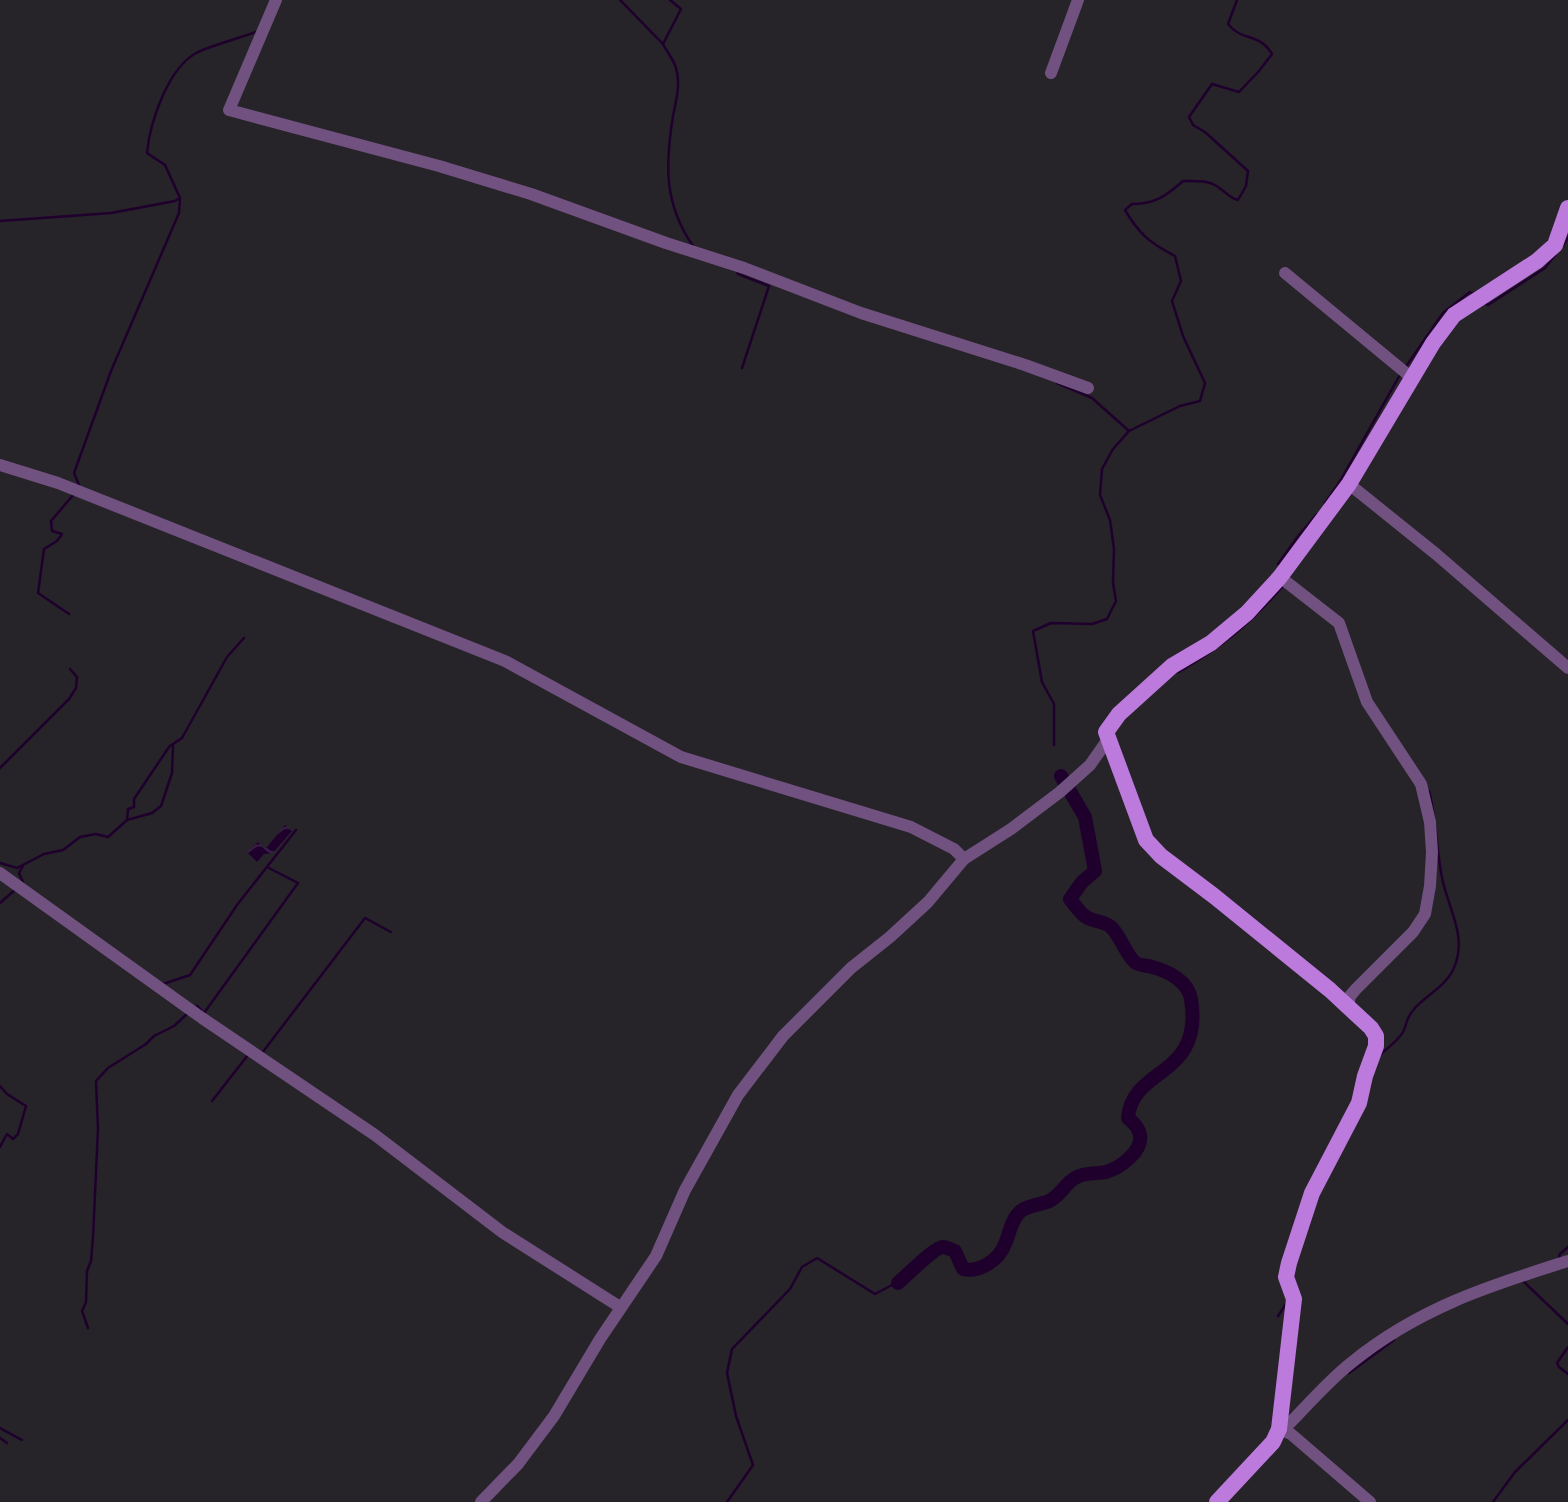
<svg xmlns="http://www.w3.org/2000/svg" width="1568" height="1502" font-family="'Noto Sans',sans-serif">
  <defs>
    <pattern id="water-waves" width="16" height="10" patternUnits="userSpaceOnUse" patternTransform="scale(1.75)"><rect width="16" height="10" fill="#1f002d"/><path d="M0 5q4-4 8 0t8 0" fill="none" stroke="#3f254b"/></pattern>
  </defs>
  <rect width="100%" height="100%" fill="#262329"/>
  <polygon fill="url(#water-waves)" points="285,825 292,831 273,853 264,854 257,862 247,852 258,842 264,848 267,847"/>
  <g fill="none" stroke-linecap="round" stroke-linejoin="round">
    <g stroke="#1f002d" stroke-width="2.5">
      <polyline points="620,0 663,44"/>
      <path d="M670,0L681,9L663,44C667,52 674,60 676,68C681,83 676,101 673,116C665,165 664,204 693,246"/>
      <path d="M0,221L111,213L175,201L180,198L165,165L147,153C150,122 168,67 198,52C216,44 237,39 256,32"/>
      <polyline points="1563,246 1568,237"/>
      <polyline points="737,271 738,274 769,286 742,368"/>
      <polyline points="1484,302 1488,305 1545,268 1556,254"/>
      <polyline points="1405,368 1443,313 1470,292 1473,294"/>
      <polyline points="1057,383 1092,398 1129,431"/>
      <polyline points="78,488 79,485 74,473 111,371 179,213 180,198"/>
      <polyline points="1325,503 1339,483 1401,373"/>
      <polyline points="1278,564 1299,535 1317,514"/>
      <polyline points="69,614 38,593 44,549 57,541 62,534 52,531 51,521 74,494"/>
      <path d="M1179,672C1223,646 1249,625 1283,586"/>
      <path d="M1054,745V704L1042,682L1033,631L1051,623L1092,624L1107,619L1116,601L1113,583L1114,549L1110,520L1100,495L1102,469L1113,449L1129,431L1180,406L1200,401L1205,383L1183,336L1172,301L1181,281L1175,256C1150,243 1139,234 1125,210L1132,204C1155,204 1166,196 1183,181C1194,181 1208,180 1218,187C1226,192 1229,198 1238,200L1246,186L1248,171L1205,132L1193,125L1189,117L1212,84L1239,92L1259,71L1272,54C1259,32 1242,42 1228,24L1237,0"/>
      <polyline points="170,746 182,738 227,657 244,638"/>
      <polyline points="0,768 69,699 76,688 77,677 70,669"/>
      <polyline points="127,820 128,809 134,807 134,799 169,747"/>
      <polyline points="0,863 17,868 44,854 63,850 80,837 96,834 108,837 127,820 152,813 161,806 172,773 173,746"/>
      <polyline points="21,884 23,882 19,873 23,866"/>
      <polyline points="0,903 16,889"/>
      <polyline points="163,984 190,975 237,905 296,830"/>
      <polyline points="194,1007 197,1006 204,1013 298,883 267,867"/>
      <polyline points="262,1053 365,918 391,932"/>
      <path d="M1380,1055C1387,1048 1398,1041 1403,1032C1408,1022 1405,1019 1415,1008C1426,996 1446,985 1453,970C1468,939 1450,912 1443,882C1436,852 1437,821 1429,791"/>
      <polyline points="0,1086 7,1094 26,1106 18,1134 13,1139 7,1134 0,1147"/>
      <polyline points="212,1101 248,1055"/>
      <polyline points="1558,1261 1560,1254 1568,1247"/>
      <polyline points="1523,1281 1568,1324"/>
      <polyline points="1278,1316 1286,1304"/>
      <polyline points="88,1328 82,1311 86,1302 87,1271 91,1261 93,1237 98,1129 96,1081 108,1068 146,1044 154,1036 174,1026 187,1014"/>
      <polyline points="1568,1347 1557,1363 1559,1367 1568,1374"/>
      <polyline points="1349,1373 1394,1340"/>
      <polyline points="0,1428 22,1440"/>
      <polyline points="0,1438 7,1443"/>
      <polyline points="727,1502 753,1465 736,1416 727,1373 732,1349 790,1289 802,1267 817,1258 875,1294 894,1284"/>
      <polyline points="1493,1502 1515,1472 1568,1420"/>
    </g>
    <path stroke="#1f002d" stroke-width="14" d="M898,1283C906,1276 935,1247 943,1247C947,1247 951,1250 955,1251L963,1269C979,1273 999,1260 1005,1244C1010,1233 1011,1219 1021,1211C1030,1204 1043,1205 1051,1200C1061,1194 1066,1183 1075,1178C1084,1172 1097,1174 1106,1172C1120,1168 1143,1151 1140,1135C1139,1128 1133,1122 1128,1118C1132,1066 1204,1078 1191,999C1188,981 1168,971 1152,967C1148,965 1140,966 1136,963C1128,958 1120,936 1112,928C1106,921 1095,922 1088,918C1081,915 1075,905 1070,899L1082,882L1095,871L1085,817L1061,776"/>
    <g stroke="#705180" stroke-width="12">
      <polyline points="276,0 229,110 439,166 531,194 666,243 744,268 861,313 1025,365 1088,388"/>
      <polyline points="1051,73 1078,0"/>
      <polyline points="1285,273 1412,378"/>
      <polyline points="0,465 58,483 505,661 681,757 911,827 954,849 964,859"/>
      <polyline points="1349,484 1436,554 1568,668"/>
      <polyline points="1280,577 1339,623 1367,702 1421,784 1430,822 1432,852 1430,886 1425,914 1413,932 1356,989 1350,996 1348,1007"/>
      <polyline points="0,873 202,1018 375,1135 502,1232 620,1307"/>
      <polyline points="481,1502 518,1464 554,1416 600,1339 656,1256 685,1190 738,1095 783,1036 851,968 890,937 928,902 964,859 1011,829 1060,792 1090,765 1109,738"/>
      <path d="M1370,1502L1291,1434L1279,1429L1286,1427C1307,1406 1327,1382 1351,1363C1417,1309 1488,1286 1568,1261"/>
    </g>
    <polyline stroke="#bb7adc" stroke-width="16" points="1217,1502 1273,1442 1279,1429 1294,1299 1286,1277 1289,1263 1312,1193 1359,1103 1365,1076 1376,1046 1376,1036 1371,1028 1330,990 1214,896 1161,856 1146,840 1106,732 1119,714 1172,666 1211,643 1247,613 1280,577 1349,484 1433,343 1454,315 1537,261 1555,245 1568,208"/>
  </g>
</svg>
